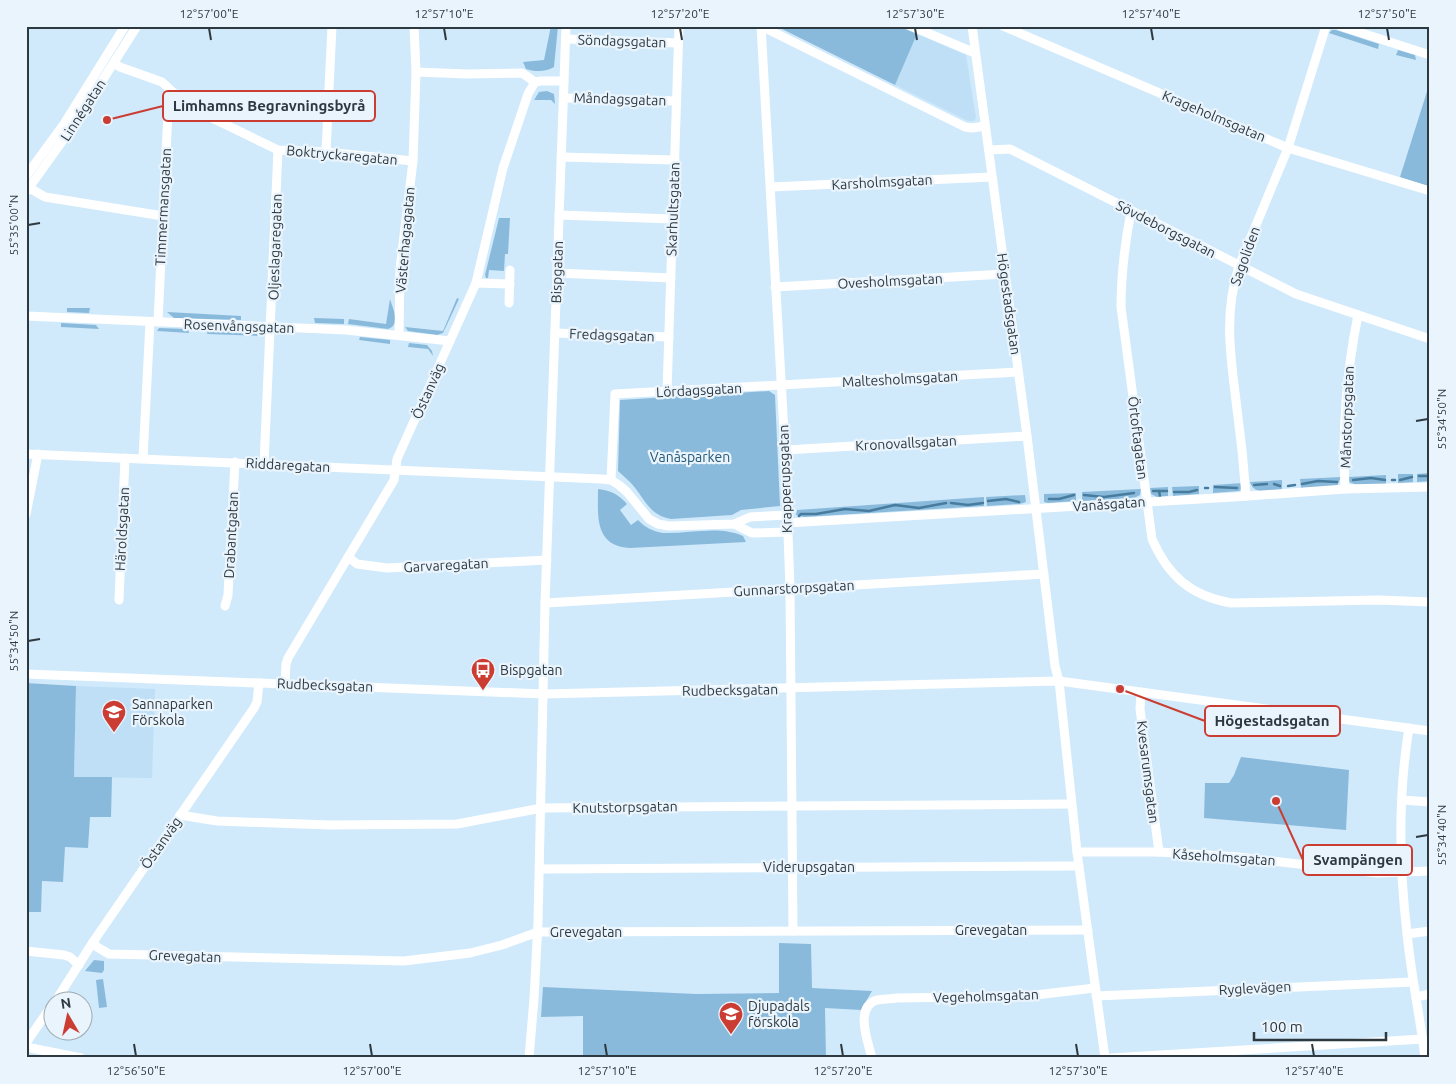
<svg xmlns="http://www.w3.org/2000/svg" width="1456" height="1084" font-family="Ubuntu,sans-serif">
  <rect width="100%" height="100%" fill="#d0eafc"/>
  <g fill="#bedff5">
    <polygon points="917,34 966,55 976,118 974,121 968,121 895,85"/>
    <polygon points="76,686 155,689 152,778 74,777"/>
  </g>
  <g fill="#8abadb">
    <path d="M551,26H558L554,67C547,72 534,72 526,69L523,62L544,60Z"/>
    <polygon points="776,26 898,26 917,34 895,85"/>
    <polygon points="1332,30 1336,30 1379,44 1378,49 1329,33"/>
    <polygon points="1398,50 1415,55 1416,60 1396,55"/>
    <polygon points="1430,82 1430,187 1400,177"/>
    <polygon points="547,91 554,94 555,104 551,100 534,100 539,92"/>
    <polygon points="499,218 510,218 508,254 505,254 504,271 489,270 488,278 486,278 485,275"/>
    <polygon points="457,298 459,299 443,333 437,335 408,331 405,327 443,331"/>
    <path d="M390,299C393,309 401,325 388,329L348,324L349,319L386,324Z"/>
    <polygon points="67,308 90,308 89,313 67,312"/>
    <polygon points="167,312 241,316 241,320 174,318"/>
    <polygon points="314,318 344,319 344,324 315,323"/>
    <polygon points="61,323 96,325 99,329 61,327"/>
    <polygon points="159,328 188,329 189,333 157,331"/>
    <polygon points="208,330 259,333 262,336 207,334"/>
    <polygon points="360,337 390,340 390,344 359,340"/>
    <polygon points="409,343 427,345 432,351 433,356 428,349 408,347"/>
    <path d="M769,391L775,395L780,506L741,510L732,515L671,519C648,515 645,498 630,482C626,478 622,475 618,471L620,400Z"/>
    <polygon points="1430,473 1430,481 1417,482 1417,474"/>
    <polygon points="1398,474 1413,474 1413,482 1398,483"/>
    <polygon points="1386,475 1386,484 1357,485 1349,482 1348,477"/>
    <polygon points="1341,477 1337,486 1301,488 1300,479"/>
    <path d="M1282,480V490C1271,490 1254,496 1250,482Z"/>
    <polygon points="1243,483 1242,488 1239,491 1213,493 1213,485"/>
    <polygon points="1199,486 1199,494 1173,496 1172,487"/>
    <polygon points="1168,487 1168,496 1157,497 1151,494 1150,488"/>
    <path d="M598,489C612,491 618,494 627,504L620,510L631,525L638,520C646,528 652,531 663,533C688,534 719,525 743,536L746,542L630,548C594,546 598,516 598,489Z"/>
    <polygon points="1141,489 1140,495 1134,498 1082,501 1082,492"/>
    <polygon points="1076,493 1076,501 1048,503 1044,502 1044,494"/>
    <polygon points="1025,495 1026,502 1020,504 987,506 986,497"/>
    <polygon points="984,497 984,506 804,517 796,515 797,510"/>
    <polygon points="26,683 76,686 74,777 112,777 111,817 90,817 88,848 65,847 63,882 42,881 41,912 26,912"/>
    <polygon points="1241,757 1349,770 1346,830 1204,818 1205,783 1229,783 1234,775"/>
    <polygon points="779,943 811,944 812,988 872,991 861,1010 825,1008 826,1058 583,1058 583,1016 541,1017 543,987 696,994 779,993"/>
    <polygon points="94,960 104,961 104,970 102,973 85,971"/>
    <polygon points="103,979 107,1007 99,1008 96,980"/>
  </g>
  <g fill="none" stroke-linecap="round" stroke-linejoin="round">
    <g stroke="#477c9e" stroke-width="2.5">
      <polyline points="1419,476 1430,476"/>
      <polyline points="1429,476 1429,481"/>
      <polyline points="1353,480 1371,478 1385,480"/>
      <polyline points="1392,480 1395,480"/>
      <polyline points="1400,480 1412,477"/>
      <polyline points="1274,484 1280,486"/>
      <polyline points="1302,484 1318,481 1337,482"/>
      <polyline points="1254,485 1267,484"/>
      <polyline points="1288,486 1295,485"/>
      <polyline points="1215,487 1237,488"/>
      <polyline points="1205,488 1208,488"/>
      <polyline points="1153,491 1167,491"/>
      <polyline points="1159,491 1160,496"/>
      <polyline points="1174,492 1189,492 1197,490"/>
      <polyline points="1084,495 1104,497 1134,493"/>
      <polyline points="1049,499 1059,499 1074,495"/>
      <polyline points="988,501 1006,499 1019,502"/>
      <polyline points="951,503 968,505 983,503"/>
      <polyline points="799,516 801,514 816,514 845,509 869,511 895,505 919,508 946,503"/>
    </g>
    <g stroke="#fff" stroke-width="9">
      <polyline points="761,26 785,450 790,589 793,931"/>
      <polyline points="761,26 965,127 972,128 985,126"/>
      <polyline points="911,26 975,53"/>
      <polyline points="972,26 1027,436 1055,666 1059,681 1077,852 1105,1058"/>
      <polyline points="1003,26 1288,148 1430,191"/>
      <polyline points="1340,26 1430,55"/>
      <polyline points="566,39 678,43"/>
      <polyline points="114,63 120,67 162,82 189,107 278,150 326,152 413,161"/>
      <polyline points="416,72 467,74 522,73 535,82 541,81 564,81"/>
      <polyline points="564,98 676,101"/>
      <polyline points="989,150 1010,149 1296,294 1430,339"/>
      <polyline points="326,152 332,26"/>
      <polyline points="561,157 675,160"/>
      <polyline points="26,176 64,124 125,26"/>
      <polyline points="26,186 45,197 163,216"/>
      <polyline points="771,187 992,177"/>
      <polyline points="26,192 74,125 137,26"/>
      <path d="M1131,211C1125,243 1121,274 1121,307L1152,539C1168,576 1191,596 1231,603L1378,600L1430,602"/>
      <polyline points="559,215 673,219"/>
      <polyline points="557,273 671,278"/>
      <polyline points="476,283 510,284"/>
      <polyline points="775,287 1005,274"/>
      <polyline points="509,303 510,270"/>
      <polyline points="26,316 346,330 450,341"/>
      <polyline points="158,322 168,111 177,94"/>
      <polyline points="555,333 669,337"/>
      <polyline points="399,335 400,269 413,161 416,72 414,26"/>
      <polyline points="667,392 679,26"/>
      <polyline points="785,450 1027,436"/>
      <polyline points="26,454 601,479 611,480 619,485 627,492 649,519 658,524 669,526 734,524 750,517 787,515"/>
      <polyline points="143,458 150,322"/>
      <polyline points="264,464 278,150"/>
      <polyline points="611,480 615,394 1018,372"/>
      <path d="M1345,489C1342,429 1346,374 1358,315"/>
      <path d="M1246,496C1244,467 1241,438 1237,409C1231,358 1223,316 1239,266L1288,148L1326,26"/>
      <polyline points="26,514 38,454"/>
      <polyline points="787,523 1234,497 1345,489 1430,487"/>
      <polyline points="734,524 752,533 788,532"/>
      <polyline points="348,557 357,564 387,568 547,560"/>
      <polyline points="119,600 125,458"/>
      <polyline points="545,603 1044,574"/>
      <polyline points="225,606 228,595 235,462"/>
      <polyline points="26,674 544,694 1059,681 1430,731"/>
      <polyline points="285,683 286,664 288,658 394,480 397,459 476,283 503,168 528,94 535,82"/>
      <polyline points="1141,692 1140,709 1159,852"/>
      <path d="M1409,728C1398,795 1399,865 1407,933C1411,975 1420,1016 1425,1058"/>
      <polyline points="1402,800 1430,802"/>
      <polyline points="180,815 217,821 330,825 457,824 542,808 1071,804"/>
      <polyline points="1077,852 1159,852 1238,857 1377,873 1430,871"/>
      <polyline points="540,869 1079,866"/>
      <polyline points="1407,934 1430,931"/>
      <polyline points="93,942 97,947 109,954 404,961 470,953 502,945 538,932 1088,930"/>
      <polyline points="26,951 64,955 70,957 79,965"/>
      <polyline points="1096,996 1413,982"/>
      <polyline points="1416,997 1430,994"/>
      <polyline points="55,1002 93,942 254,708 257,702 259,683"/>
      <polyline points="26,1043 52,1005"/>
      <polyline points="26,1047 81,1058"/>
      <polyline points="529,1058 534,999 538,922 545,603 566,26"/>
      <path d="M872,1058C868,1042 854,1007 877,1000C883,999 891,999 897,998L1027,996L1095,988"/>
      <polyline points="1111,1058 1423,1039"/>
    </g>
  </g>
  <path fill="none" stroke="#2e383f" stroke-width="2" d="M209,28L211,40M444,28L446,40M680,28L682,40M915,28L917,40M1151,28L1153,40M1387,28L1389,40M28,225L40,223M1416,421L1428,419M28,641L40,639M1416,837L1428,835M134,1044L136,1056M370,1044L372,1056M605,1044L607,1056M841,1044L843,1056M1076,1044L1078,1056M1312,1044L1314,1056"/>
  <defs>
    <symbol id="bus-pin" viewBox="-11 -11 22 30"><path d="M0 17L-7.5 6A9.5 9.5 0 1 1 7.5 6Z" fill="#cb3d33" stroke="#eaf4fc"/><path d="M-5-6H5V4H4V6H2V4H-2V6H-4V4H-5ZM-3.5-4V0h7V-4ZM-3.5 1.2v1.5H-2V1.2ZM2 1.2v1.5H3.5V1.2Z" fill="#fff"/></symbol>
    <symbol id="school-pin" viewBox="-11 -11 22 30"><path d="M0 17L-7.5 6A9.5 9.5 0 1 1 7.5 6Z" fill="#cb3d33" stroke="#eaf4fc"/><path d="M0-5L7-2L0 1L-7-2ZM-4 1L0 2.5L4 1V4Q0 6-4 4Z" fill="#fff"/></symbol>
  </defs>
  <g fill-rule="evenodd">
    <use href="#bus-pin" x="469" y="656" width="28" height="38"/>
    <use href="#school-pin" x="100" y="698" width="28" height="38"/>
    <use href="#school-pin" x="717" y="1000" width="28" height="38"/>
  </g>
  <g text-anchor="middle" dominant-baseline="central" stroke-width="4.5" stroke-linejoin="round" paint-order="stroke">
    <g font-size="14" fill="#2e383f" stroke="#eaf4fc">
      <text transform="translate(622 41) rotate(2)">Söndagsgatan</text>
      <text transform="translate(620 99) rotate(2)">Måndagsgatan</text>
      <text transform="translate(83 110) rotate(-57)">Linnégatan</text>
      <text transform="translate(1214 116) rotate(23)">Krageholmsgatan</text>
      <text transform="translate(342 155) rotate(5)">Boktryckaregatan</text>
      <text transform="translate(882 182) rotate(-3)">Karsholmsgatan</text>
      <text transform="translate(163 207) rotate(-87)">Timmermansgatan</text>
      <text transform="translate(673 209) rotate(-88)">Skarhultsgatan</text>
      <text transform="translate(1166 229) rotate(27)">Sövdeborgsgatan</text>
      <text transform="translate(405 240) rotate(-85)">Västerhagagatan</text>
      <text transform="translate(275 247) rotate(-88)">Oljeslagaregatan</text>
      <text transform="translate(1245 256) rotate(-70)">Sagoliden</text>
      <text transform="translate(557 272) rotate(-88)">Bispgatan</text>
      <text transform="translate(890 281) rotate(-3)">Ovesholmsgatan</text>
      <text transform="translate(1009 304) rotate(82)">Högestadsgatan</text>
      <text transform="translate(239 326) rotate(2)">Rosenvångsgatan</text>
      <text transform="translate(612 335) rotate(2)">Fredagsgatan</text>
      <text transform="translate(900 379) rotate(-3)">Maltesholmsgatan</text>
      <text transform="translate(699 390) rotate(-3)">Lördagsgatan</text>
      <text transform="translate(428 391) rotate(-66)">Östanväg</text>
      <text transform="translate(1347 417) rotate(-88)">Månstorpsgatan</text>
      <text transform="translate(1138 438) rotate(83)">Örtoftagatan</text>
      <text transform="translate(906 443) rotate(-3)">Kronovallsgatan</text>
      <text transform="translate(288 465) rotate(3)">Riddaregatan</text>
      <text transform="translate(785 479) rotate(-92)">Krapperupsgatan</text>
      <text transform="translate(1109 504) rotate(-4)">Vanåsgatan</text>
      <text transform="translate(122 529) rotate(-87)">Häroldsgatan</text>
      <text transform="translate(231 535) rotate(-87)">Drabantgatan</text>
      <text transform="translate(446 565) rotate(-3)">Garvaregatan</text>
      <text transform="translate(794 588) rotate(-3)">Gunnarstorpsgatan</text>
      <text transform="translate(325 685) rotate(2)">Rudbecksgatan</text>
      <text transform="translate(730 690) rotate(-1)">Rudbecksgatan</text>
      <text transform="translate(1148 772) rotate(83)">Kvesarumsgatan</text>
      <text transform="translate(625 807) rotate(-1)">Knutstorpsgatan</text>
      <text transform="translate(161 843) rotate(-55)">Östanväg</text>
      <text transform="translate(1224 857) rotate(4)">Kåseholmsgatan</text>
      <text x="809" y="867">Viderupsgatan</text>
      <text x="991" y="930">Grevegatan</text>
      <text x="586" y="932">Grevegatan</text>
      <text transform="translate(185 956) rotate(2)">Grevegatan</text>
      <text transform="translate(1255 988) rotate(-3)">Ryglevägen</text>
      <text transform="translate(986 996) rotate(-2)">Vegeholmsgatan</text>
    </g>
    <g font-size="14" fill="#235878" stroke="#eaf4fc">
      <text x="690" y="457">Vanåsparken</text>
    </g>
    <g font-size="14" fill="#2e383f" stroke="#eaf4fc" text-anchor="start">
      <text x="500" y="670">Bispgatan</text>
      <text x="132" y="704">Sannaparken<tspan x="132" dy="16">Förskola</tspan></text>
      <text x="748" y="1006">Djupadals<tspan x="748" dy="16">förskola</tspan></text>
    </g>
  </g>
  <path fill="none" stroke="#cb3d33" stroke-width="2" d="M107 120L163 106M1120 689L1205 721M1276 801L1303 860"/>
  <g fill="#cb3d33" stroke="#eaf4fc" stroke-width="2">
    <circle cx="107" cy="120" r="5"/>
    <circle cx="1120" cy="689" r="5"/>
    <circle cx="1276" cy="801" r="5"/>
  </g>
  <g fill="#eaf4fc" stroke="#cb3d33" stroke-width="2">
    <rect x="163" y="91" width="212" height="30" rx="5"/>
    <rect x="1205" y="706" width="135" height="30" rx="5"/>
    <rect x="1303" y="845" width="109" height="30" rx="5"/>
  </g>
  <g font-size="15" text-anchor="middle" font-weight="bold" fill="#2e383f">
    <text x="269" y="111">Limhamns Begravningsbyrå</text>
    <text x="1272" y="726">Högestadsgatan</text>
    <text x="1358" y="865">Svampängen</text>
  </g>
  <rect width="1456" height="1084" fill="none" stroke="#eaf4fc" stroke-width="55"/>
  <g transform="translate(68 1016) rotate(351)"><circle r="24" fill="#eaf4fc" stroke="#9fa9b0"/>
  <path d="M0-4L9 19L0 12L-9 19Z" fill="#cb3d33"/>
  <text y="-8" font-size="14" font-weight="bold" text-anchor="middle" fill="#2e383f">N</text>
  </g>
  <path d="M1254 1032v8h132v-8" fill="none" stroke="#2e383f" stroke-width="2.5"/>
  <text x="1261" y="1032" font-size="15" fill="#2e383f" stroke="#eaf4fc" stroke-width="4" paint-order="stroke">100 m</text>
  <rect x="28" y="28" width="1400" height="1028" fill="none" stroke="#2e383f" stroke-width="2"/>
  <g font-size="12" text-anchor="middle" fill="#2e383f">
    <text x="209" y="18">12°57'00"E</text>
    <text x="444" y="18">12°57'10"E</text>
    <text x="680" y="18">12°57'20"E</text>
    <text x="915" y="18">12°57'30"E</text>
    <text x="1151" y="18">12°57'40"E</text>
    <text x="1387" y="18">12°57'50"E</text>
    <text transform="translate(14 225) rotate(-90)" y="4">55°35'00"N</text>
    <text transform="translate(1442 419) rotate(-90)" y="4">55°34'50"N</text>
    <text transform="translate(14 641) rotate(-90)" y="4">55°34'50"N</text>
    <text transform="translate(1442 835) rotate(-90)" y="4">55°34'40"N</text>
    <text x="136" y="1075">12°56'50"E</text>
    <text x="372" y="1075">12°57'00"E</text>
    <text x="607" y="1075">12°57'10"E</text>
    <text x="843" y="1075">12°57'20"E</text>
    <text x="1078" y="1075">12°57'30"E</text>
    <text x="1314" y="1075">12°57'40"E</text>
  </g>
</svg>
